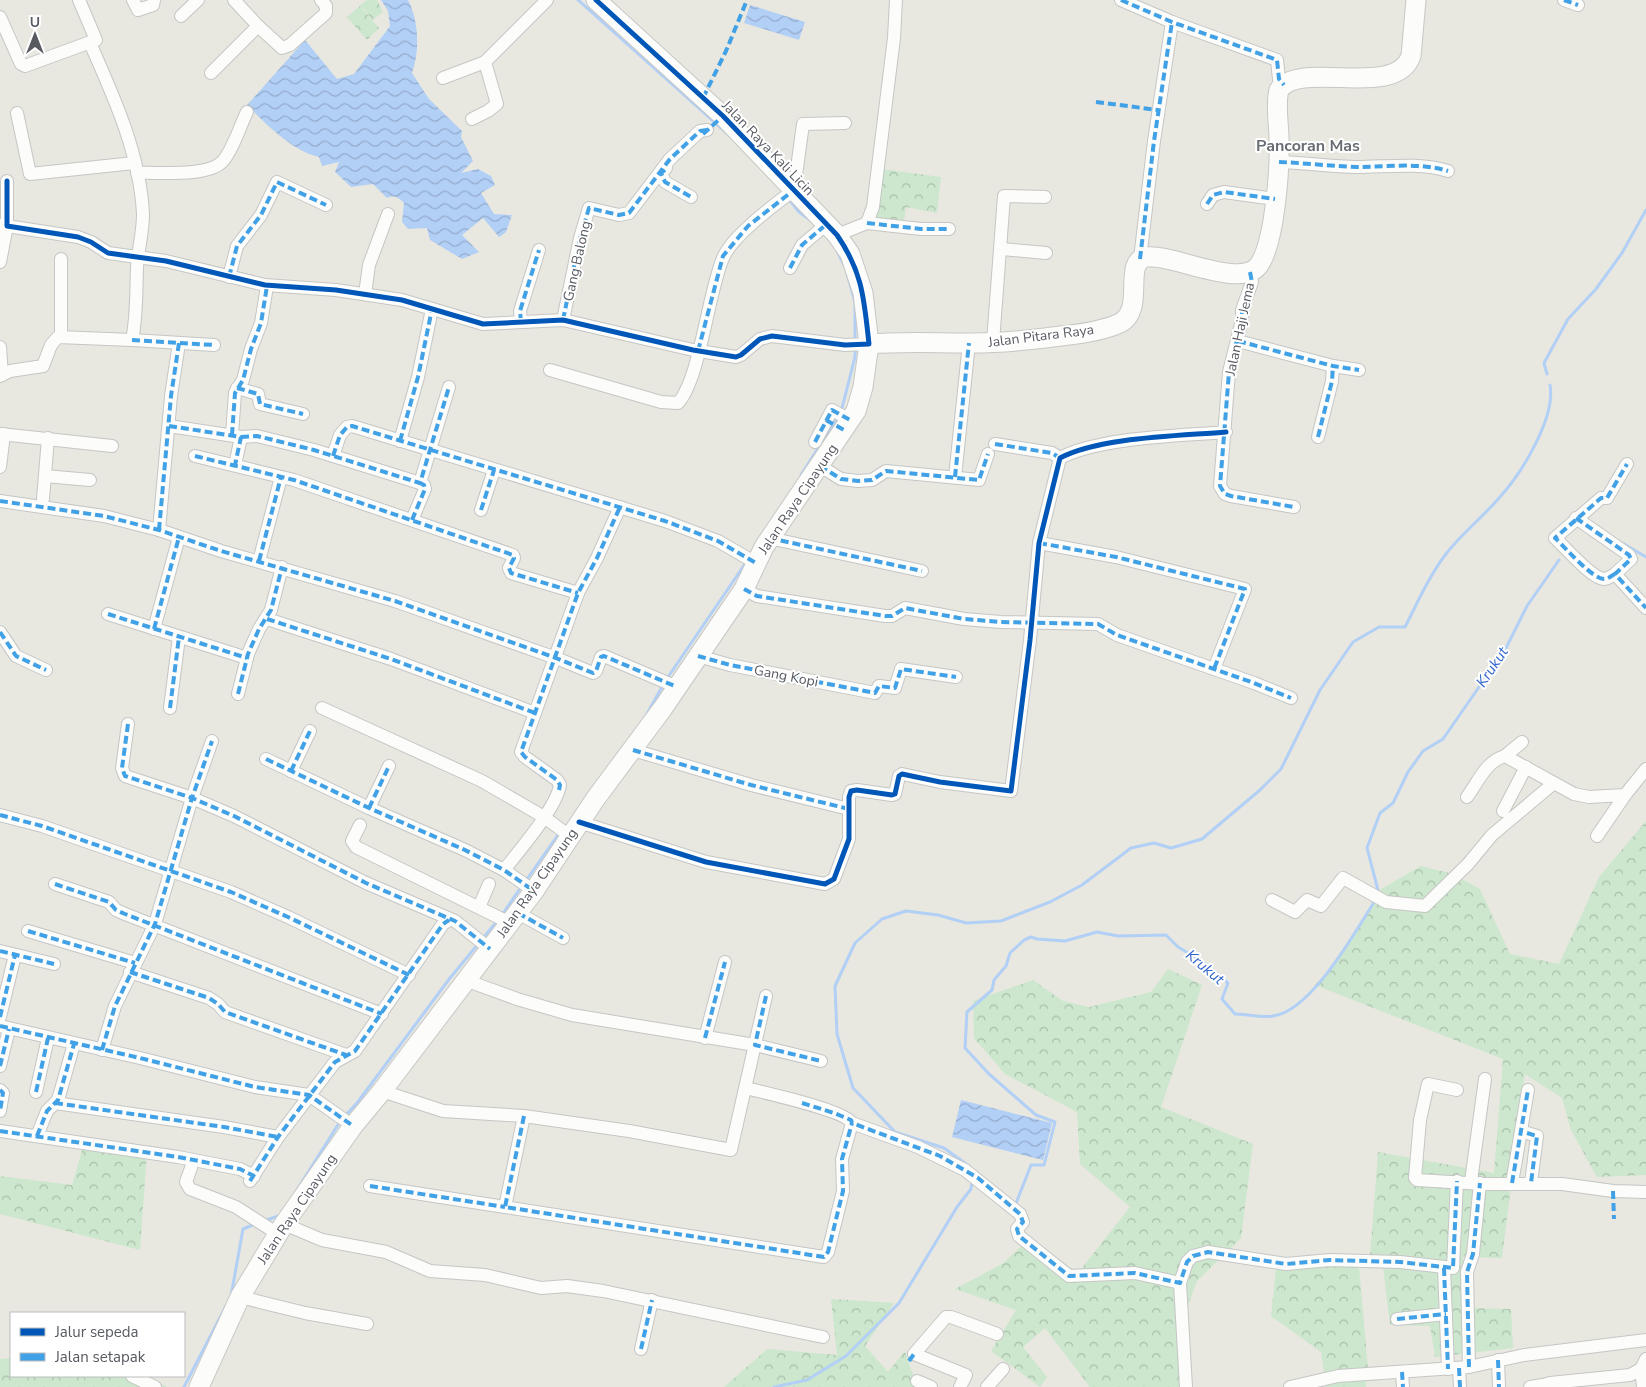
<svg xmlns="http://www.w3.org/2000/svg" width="1646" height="1387" font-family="'Nunito Sans',sans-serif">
  <defs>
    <pattern id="forest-crowns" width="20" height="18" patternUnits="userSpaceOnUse" patternTransform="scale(1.25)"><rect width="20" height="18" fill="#cce7cd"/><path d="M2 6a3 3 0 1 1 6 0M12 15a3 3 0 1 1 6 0" fill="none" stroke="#a8beaa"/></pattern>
    <pattern id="water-waves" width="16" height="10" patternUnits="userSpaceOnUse" patternTransform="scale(1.25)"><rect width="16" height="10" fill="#b2cff6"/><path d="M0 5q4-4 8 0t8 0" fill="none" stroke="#94abcb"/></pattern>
  </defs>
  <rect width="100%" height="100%" fill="#e8e8e0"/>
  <g fill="url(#forest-crowns)">
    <polygon points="367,0 377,0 383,12 373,20 360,5"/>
    <polygon points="360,6 379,28 367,40 347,17"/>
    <polygon points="882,169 941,177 937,213 906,207 904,221 876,218"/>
    <polygon points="1646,821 1646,1175 1597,1177 1571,1130 1562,1098 1525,1074 1502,1258 1463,1257 1465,1308 1511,1309 1513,1348 1435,1357 1430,1326 1390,1325 1383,1267 1369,1269 1378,1152 1494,1173 1503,1059 1315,985 1337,961 1381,889 1421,866 1453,874 1480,889 1510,954 1559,964 1599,877"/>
    <polygon points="1168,969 1202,985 1161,1107 1253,1144 1241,1238 1197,1281 1180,1327 1182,1387 1090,1387 1045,1328 1023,1347 1047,1377 1040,1387 991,1351 1016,1310 955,1289 1002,1264 1030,1238 1078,1273 1130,1207 1080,1164 1077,1112 1005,1074 974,1038 973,1001 1033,980 1063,1001 1089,1007 1151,992"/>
    <polygon points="84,1143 147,1151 140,1250 0,1214 0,1176 72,1185"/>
    <polygon points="1277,1259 1359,1267 1368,1368 1366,1387 1326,1387 1321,1352 1271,1316"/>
    <polygon points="831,1299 894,1303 865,1346 888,1372 905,1351 917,1387 724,1387 767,1349 837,1355"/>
    <polygon points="11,1358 11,1376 146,1376 167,1387 0,1387 0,1359"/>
  </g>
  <g fill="url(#water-waves)">
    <path d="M381,0H408C419,21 420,51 412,73L429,99L462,131L461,137L473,161L461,173L478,169L491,176L495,185L481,193L494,214L512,215L506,232L499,237L483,218L462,235L479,252L462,259L430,240L427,228L408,229L402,222L404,203C398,197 395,195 387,198L373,184L351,187L335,172L339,162L322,166L319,157C292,151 266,124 247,105L305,40L337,79L354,74L390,26L388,11Z"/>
    <polygon points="750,5 805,22 799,40 744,23"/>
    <polygon points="961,1100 1052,1123 1043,1160 952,1137"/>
  </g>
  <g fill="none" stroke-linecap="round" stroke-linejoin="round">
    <g stroke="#b2cff6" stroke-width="3">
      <polyline points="578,0 731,137"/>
      <polyline points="788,198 799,212 810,220"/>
      <polyline points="838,253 844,265"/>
      <polyline points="847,273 855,302 855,341"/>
      <polyline points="1547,374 1544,363 1568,319 1596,289 1622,253 1646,210"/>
      <polyline points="841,412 855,357 855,347"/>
      <polyline points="801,475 838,417"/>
      <polyline points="1624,544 1646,557"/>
      <polyline points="666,680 747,561"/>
      <polyline points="643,721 663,685"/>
      <polyline points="525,882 560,832"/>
      <polyline points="1379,894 1367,848 1380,813 1393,803 1408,772 1423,751 1443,739 1506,648 1527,606 1559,560"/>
      <polyline points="502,915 521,887"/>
      <polyline points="483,938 498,920"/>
      <polyline points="345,1116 357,1103 450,978 479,943"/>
      <path d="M969,1166L944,1148L895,1132L853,1088L837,1034L835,986L855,943L882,919L906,911L938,915L966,923L1001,921L1050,902L1082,885L1131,848L1154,843L1171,848L1202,839L1260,790L1281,769L1320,690L1353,642L1379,627H1405C1418,602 1429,576 1446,554C1462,533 1483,517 1499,498C1521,474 1556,418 1550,385"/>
      <polyline points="295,1193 341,1120"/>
      <path d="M1015,1206L1031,1165H1044L1055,1122L1036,1115L989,1074L965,1048L967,1012L992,990L994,980L1006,966L1010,953L1024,940L1031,937L1037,939L1065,941L1097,932L1118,936L1166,935L1178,947L1202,961L1228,983L1222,999L1235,1014C1247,1014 1261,1018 1273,1016C1312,1011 1356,930 1376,899"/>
      <polyline points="264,1221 281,1215"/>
      <polyline points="231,1296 243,1229 255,1224"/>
      <polyline points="184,1387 226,1306"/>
      <polyline points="774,1387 807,1380 846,1356 899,1303 957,1207 971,1189 972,1181"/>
    </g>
    <defs>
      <g id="street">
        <polyline points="133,0 138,10 153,5 154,0"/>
        <polyline points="234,0 258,26 282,48 290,45 326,13 326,6 321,0"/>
        <polyline points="1121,0 1172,22 1277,60 1279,79 1284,85"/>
        <polyline points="1564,0 1578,5"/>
        <polyline points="181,16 198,0"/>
        <polyline points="0,17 21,64 25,66 96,40 79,0"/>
        <polyline points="211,73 258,26"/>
        <polyline points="443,78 485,62 547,0"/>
        <polyline points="17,113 30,174 134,163"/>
        <polyline points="472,119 488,111 497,104 485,62"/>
        <path d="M1279,162C1304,163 1330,166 1356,167C1386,167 1419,162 1448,171"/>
        <polyline points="666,168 661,173 665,182 691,197"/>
        <path d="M137,173C158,172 207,177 222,162C232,152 240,126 247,112"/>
        <polyline points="7,181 7,226 78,237 91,242 108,253 166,261 265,285 336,290 402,300 483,324 563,320 693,350 736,357 741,355 760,339 772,336 845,345 869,344"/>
        <polyline points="1207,204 1213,195 1224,192 1275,199"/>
        <polyline points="867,223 921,229 949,229"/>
        <polyline points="0,225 7,226 0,262"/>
        <polyline points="837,235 867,223 873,207 894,38 896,0"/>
        <polyline points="1002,249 1046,253"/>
        <polyline points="1140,259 1154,141 1172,22"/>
        <polyline points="790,268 802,245 828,223"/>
        <polyline points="1250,272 1252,282 1242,310 1242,320 1229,372 1220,486 1225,494 1231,496 1294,507"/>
        <polyline points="229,277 237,246 261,215 277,182 326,205"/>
        <polyline points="365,294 369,265 388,214"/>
        <polyline points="563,320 580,238 589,208 619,215 629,213 670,159 700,131 707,130"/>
        <polyline points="521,322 520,311 539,250"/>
        <polyline points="61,337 61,259"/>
        <polyline points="132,340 214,345"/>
        <polyline points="1238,341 1333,366 1359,370"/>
        <polyline points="993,342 1004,196 1045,197"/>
        <polyline points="0,347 2,375"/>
        <path d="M550,370L661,402L678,403C700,379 708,293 723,258C732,236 774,205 794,190L803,124L845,123"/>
        <path d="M0,376L10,371L43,366L51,345L58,337L132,340C137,317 136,291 137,268C138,249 143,233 143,214C140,154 114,97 90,43"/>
        <polyline points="237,388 258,394 260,404 303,414"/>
        <polyline points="169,426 241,437 235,465"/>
        <polyline points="0,434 112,446"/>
        <polyline points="232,435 235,393 243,380 251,349 261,323 267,286"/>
        <polyline points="241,437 257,436 314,450 420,483"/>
        <polyline points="1318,437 1332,381 1333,366"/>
        <polyline points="400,441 418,377 432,309"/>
        <polyline points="815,442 832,410 850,420"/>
        <polyline points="995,444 1052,453 1060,458"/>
        <polyline points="195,456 294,480 513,555 514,558 509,568 511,573 578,593"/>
        <polyline points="333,456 340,435 347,427 352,426 665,521 718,541 756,563"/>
        <polyline points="820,466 841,479 858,481 872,480 886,471 979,480 988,454"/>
        <polyline points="0,467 4,434"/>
        <polyline points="45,476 90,480"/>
        <polyline points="955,477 969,343"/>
        <polyline points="43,499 48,438"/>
        <polyline points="0,501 104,516 159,530 221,551 395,601 556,658 593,673 596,671 601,657 604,656 677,687"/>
        <polyline points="481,510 494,470"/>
        <polyline points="1576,518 1629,555 1631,559 1615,574 1646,608"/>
        <polyline points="412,520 425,489 424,485 420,483 449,387"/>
        <polyline points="159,530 171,396 179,343"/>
        <polyline points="769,538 922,571"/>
        <polyline points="1039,543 1116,557 1245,589 1214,669"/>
        <polyline points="259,561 281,477"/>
        <path d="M1615,574C1611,576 1608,579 1604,579C1591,578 1565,547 1555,538L1601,498H1607L1627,464"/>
        <polyline points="744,589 757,596 885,616 892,616 905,608 964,619 1001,622 1098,624 1117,635 1254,683 1291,698"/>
        <polyline points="108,614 247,658"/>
        <polyline points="267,619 391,659 535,713"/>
        <polyline points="154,629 179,537"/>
        <polyline points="0,632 16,656 46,670"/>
        <polyline points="698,656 730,665 875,693 879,686 895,688 901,669 956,677"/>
        <polyline points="238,694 248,654 259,629 271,610 282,567"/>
        <polyline points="170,708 179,637"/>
        <polyline points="322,708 482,781 544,817 571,837"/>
        <polyline points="128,724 122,768 125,776 192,798 234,816 366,883 455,921 490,949"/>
        <polyline points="633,750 751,785 849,809"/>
        <polyline points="1505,756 1522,742"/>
        <polyline points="266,759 369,808 465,850 504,870 534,891"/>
        <polyline points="291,771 310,731"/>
        <path d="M1467,797C1478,782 1486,761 1505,756L1574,794L1589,797L1625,795L1646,769"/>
        <polyline points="369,808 389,766"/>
        <polyline points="1503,811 1526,767"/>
        <polyline points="0,815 42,826 231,892 288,917 409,975"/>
        <path d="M579,822L706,862L825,884L834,879L849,839V797L851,791L857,790L892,795L895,794L899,776L902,774L940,782L1011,791L1030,640L1039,543L1060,458C1100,437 1180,436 1226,432"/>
        <polyline points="360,825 352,841 356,847 510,923"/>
        <polyline points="1597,836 1625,795"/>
        <path d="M504,870C519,851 557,807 560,785L557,780L525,757L521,752L578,593L597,558L620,507"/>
        <polyline points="55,884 109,902 116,910 125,914 382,1014"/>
        <polyline points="1272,900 1295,912 1307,900 1321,906 1343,878 1386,902 1425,906 1468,864 1492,835 1554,783"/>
        <polyline points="479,907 489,884"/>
        <polyline points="518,913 563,938"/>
        <polyline points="28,931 135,963"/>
        <polyline points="0,951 54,964"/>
        <polyline points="130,972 209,998 218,1004 225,1012 346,1055"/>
        <polyline points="465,980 517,999 572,1015 755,1045 821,1061"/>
        <polyline points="0,1017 15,955"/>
        <polyline points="0,1026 140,1058 255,1087 309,1095 353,1126"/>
        <polyline points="705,1038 725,962"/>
        <polyline points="102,1050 115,1006 155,924 192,798 212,741"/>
        <polyline points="0,1066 9,1029"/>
        <path d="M746,1088C765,1093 844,1110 852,1123L918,1147L965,1170L1020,1214L1023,1222L1017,1229L1019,1236L1069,1276L1135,1273L1180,1283"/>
        <polyline points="0,1090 3,1093 0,1111"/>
        <polyline points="1457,1090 1428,1084 1420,1120 1415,1178 1417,1180 1484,1184 1562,1184 1613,1191 1646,1192"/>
        <polyline points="382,1091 443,1111 524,1116 629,1131 731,1150 766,996"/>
        <polyline points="36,1092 48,1038"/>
        <polyline points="55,1103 224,1127 278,1137"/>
        <polyline points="524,1116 505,1207 824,1257 828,1252 843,1191 842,1159 852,1123"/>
        <polyline points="0,1131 178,1157 240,1169 254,1176"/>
        <polyline points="1527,1133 1537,1136 1531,1183"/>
        <polyline points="37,1136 47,1111 58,1100 74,1044"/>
        <polyline points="191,1168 186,1182 190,1189 236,1207 278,1234"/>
        <polyline points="250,1181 278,1137 335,1062 355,1051 443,924 449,920"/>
        <polyline points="1471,1181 1485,1079"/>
        <polyline points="1512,1183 1528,1090"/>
        <polyline points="370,1186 505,1207"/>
        <polyline points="284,1224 322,1240 386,1252 430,1271 485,1275 541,1288 567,1286 603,1291 823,1337"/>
        <polyline points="1444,1268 1448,1369"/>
        <polyline points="240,1297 305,1313 367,1324"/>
        <polyline points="1397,1319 1446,1314"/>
        <polyline points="641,1349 652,1300"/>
        <polyline points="1498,1360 1499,1387"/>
        <polyline points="1469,1367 1467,1272 1473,1254 1480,1183"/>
        <polyline points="1459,1368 1460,1387"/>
        <polyline points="1641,1369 1643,1387"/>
        <polyline points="1402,1372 1403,1387"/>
        <polyline points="132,1376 155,1387"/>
        <polyline points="917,1381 931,1387"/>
        <polyline points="960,1387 966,1375 914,1354 946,1317 951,1317 997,1334"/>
        <polyline points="987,1387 1003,1369"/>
        <polyline points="1186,1387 1180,1283 1187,1262 1193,1256 1208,1252 1286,1264 1330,1260 1400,1262 1453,1268 1457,1181"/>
        <polyline points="1290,1387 1338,1376 1469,1367 1524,1355 1646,1340"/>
        <polyline points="1530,1387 1543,1385"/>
        <polyline points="1543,1387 1543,1385 1550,1383 1630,1375 1641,1369 1646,1359"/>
      </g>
      <g id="secondary">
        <path d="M869,344C903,341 937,343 971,343C1001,343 1032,340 1061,336C1081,334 1103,331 1120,323C1146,310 1122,262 1146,257C1171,253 1241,290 1259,265C1275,242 1280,168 1279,139C1279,124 1275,104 1279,90C1300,59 1395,100 1411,56L1416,0"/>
        <polyline points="199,1387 240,1297 284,1224 353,1126 382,1091 534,891 596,798 663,708 744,589 764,547 856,411 863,387 869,344 863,293 850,254 837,235 723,116 596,0"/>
      </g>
    </defs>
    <use href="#street" stroke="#c5c6c5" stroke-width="14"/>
    <use href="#secondary" stroke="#c7c7c6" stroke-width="21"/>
    <use href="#street" stroke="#fcfcfa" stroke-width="12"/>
    <use href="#secondary" stroke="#fcfcfa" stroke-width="19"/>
    <g stroke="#41a1e6" stroke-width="4" stroke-dasharray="8 4" stroke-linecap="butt">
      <polyline points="1121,0 1172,22 1277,60 1279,79 1284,85"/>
      <polyline points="1564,0 1578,5"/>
      <polyline points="703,98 726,51 747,0"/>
      <polyline points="1096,102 1158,110"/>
      <polyline points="703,134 723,116"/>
      <path d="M1279,162C1304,163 1330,166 1356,167C1386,167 1419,162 1448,171"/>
      <polyline points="665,170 661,173 665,182 691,197"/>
      <polyline points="1207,204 1213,195 1224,192 1275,199"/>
      <polyline points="867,223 921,229 949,229"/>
      <polyline points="1140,259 1154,141 1172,22"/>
      <polyline points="790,268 802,245 828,223"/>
      <polyline points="1250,272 1252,282 1242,310 1242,320 1229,372 1220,486 1225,494 1231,496 1294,507"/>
      <polyline points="229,277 237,246 261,215 277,182 326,205"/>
      <polyline points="563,320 580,238 589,208 619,215 629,213 670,159 700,131 707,130"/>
      <polyline points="521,322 520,311 539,250"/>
      <polyline points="132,340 214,345"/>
      <polyline points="1238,341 1333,366 1359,370"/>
      <polyline points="698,351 723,256 748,226 794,190"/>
      <polyline points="237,388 258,394 260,404 303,414"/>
      <polyline points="826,420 844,430"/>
      <polyline points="169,426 241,437 235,465"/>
      <polyline points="232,435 235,393 243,380 251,349 261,323 267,286"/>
      <polyline points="241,437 257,436 314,450 420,483"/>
      <polyline points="1318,437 1332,381 1333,366"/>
      <polyline points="400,441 418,377 432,309"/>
      <polyline points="815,442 832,410 850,420"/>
      <polyline points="995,444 1052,453 1060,458"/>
      <polyline points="195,456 294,480 513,555 514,558 509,568 511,573 578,593"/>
      <polyline points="333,456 340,435 347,427 352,426 665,521 718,541 756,563"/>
      <polyline points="820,466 841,479 858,481 872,480 886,471 979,480 988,454"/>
      <polyline points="955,477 969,343"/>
      <polyline points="0,501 104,516 159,530 221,551 395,601 556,658 593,673 596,671 601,657 604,656 677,687"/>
      <polyline points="481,510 494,470"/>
      <polyline points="1576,518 1629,555 1631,559 1615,574 1646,608"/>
      <polyline points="412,520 425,489 424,485 420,483 449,387"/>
      <polyline points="159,530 171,396 179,343"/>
      <polyline points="769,538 922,571"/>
      <polyline points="1039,543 1116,557 1245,589 1214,669"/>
      <polyline points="259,561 281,477"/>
      <path d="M1615,574C1611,576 1608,579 1604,579C1591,578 1565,547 1555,538L1601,498H1607L1627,464"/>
      <polyline points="744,589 757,596 885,616 892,616 905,608 964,619 1001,622 1098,624 1117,635 1254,683 1291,698"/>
      <polyline points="108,614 247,658"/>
      <polyline points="267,619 391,659 535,713"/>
      <polyline points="154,629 179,537"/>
      <polyline points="0,632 16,656 46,670"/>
      <polyline points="698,656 730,665 875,693 879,686 895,688 901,669 956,677"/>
      <polyline points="238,694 248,654 259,629 271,610 282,567"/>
      <polyline points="170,708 179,637"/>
      <polyline points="128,724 122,768 125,776 192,798 234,816 366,883 455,921 490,949"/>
      <polyline points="633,750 751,785 849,809"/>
      <polyline points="266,759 369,808 465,850 504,870 534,891"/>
      <polyline points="291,771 310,731"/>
      <polyline points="559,790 560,785 557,780 525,757 521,752 578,593 597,558 620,507"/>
      <polyline points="369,808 389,766"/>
      <polyline points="0,815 42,826 231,892 288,917 409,975"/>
      <polyline points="55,884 109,902 116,910 125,914 382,1014"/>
      <polyline points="518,913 563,938"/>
      <polyline points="28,931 135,963"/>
      <polyline points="0,951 54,964"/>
      <polyline points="130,972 209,998 218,1004 225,1012 346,1055"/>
      <polyline points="766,996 755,1045 821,1061"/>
      <polyline points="0,1017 15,955"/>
      <polyline points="0,1026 140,1058 255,1087 309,1095 353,1126"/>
      <polyline points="705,1038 725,962"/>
      <polyline points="102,1050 115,1006 155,924 192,798 212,741"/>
      <polyline points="0,1066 9,1029"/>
      <polyline points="0,1090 3,1093 0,1111"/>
      <polyline points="36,1092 48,1038"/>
      <polyline points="55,1103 224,1127 278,1137"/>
      <polyline points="802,1103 834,1113 851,1120 852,1123 940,1156 978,1178 1020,1214 1023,1222 1017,1229 1019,1236 1069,1276 1135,1273 1180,1283 1187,1262 1193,1256 1208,1252 1286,1264 1330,1260 1400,1262 1453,1268 1457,1181"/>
      <polyline points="524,1116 505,1207 824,1257 828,1252 843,1191 842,1159 852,1123"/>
      <polyline points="0,1131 178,1157 240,1169 254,1176"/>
      <polyline points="1527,1133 1537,1136 1531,1183"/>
      <polyline points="37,1136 47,1111 58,1100 74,1044"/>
      <polyline points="250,1181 278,1137 335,1062 355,1051 443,924 449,920"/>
      <polyline points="1512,1183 1528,1090"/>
      <polyline points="370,1186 505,1207"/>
      <polyline points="1613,1191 1614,1219"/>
      <polyline points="1444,1268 1448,1369"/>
      <polyline points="1397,1319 1446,1314"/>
      <polyline points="641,1349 652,1300"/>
      <polyline points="1498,1360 1499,1387"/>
      <polyline points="909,1361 914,1354"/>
      <polyline points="1469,1367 1467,1272 1473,1254 1480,1183"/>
      <polyline points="1459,1368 1460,1387"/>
      <polyline points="1402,1372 1403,1387"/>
    </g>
    <defs>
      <g id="cycleway">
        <path d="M7,181V226L78,237L91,242L108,253L166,261L265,285L336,290L402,300L483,324L563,320L693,350L736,357L741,355L760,339L772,336L845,345L869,344C864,299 863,273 837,235L723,116L596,0"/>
        <path d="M579,822L706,862L825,884L834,879L849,839V797L851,791L857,790L892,795L895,794L899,776L902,774L940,782L1011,791L1030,640L1039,543L1060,458C1100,437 1180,436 1226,432"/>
      </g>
    </defs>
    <use href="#cycleway" stroke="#fff" stroke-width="8"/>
    <use href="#cycleway" stroke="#0057b8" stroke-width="5"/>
  </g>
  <g text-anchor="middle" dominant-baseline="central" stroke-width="4" stroke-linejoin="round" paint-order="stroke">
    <g font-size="14" fill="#575a61" stroke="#fff">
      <text transform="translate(768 148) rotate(46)">Jalan Raya Kali Licin</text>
      <text transform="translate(577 261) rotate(-77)">Gang Balong</text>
      <text transform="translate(1240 329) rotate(-78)">Jalan Haji Jema</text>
      <text transform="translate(1041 336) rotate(-7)">Jalan Pitara Raya</text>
      <text transform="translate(798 499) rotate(-56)">Jalan Raya Cipayung</text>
      <text transform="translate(786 676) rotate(11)">Gang Kopi</text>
      <text transform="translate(537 883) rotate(-55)">Jalan Raya Cipayung</text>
      <text transform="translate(297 1209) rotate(-56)">Jalan Raya Cipayung</text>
    </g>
    <g font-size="15" font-style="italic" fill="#3366cd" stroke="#fff">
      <text transform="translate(1492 667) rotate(-56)">Krukut</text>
      <text transform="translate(1205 967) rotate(40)">Krukut</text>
    </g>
    <g font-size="16" font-weight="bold" fill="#686c73" stroke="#fff">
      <text x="1308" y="146">Pancoran Mas</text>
    </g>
  </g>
  <rect x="10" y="1312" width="175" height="65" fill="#ffffff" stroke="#bcbdc0"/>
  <rect x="20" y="1328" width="25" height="8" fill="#0057b8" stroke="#bcbdc0"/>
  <text x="55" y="1337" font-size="15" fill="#575a61">Jalur sepeda</text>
  <rect x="20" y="1353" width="25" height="8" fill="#41a1e6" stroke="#bcbdc0"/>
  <text x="55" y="1362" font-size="15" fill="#575a61">Jalan setapak</text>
  <g transform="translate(35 35)" stroke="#ffffff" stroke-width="4" paint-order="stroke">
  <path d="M0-4L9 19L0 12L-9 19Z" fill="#575a61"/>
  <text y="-8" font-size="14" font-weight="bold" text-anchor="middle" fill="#575a61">U</text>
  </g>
</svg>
